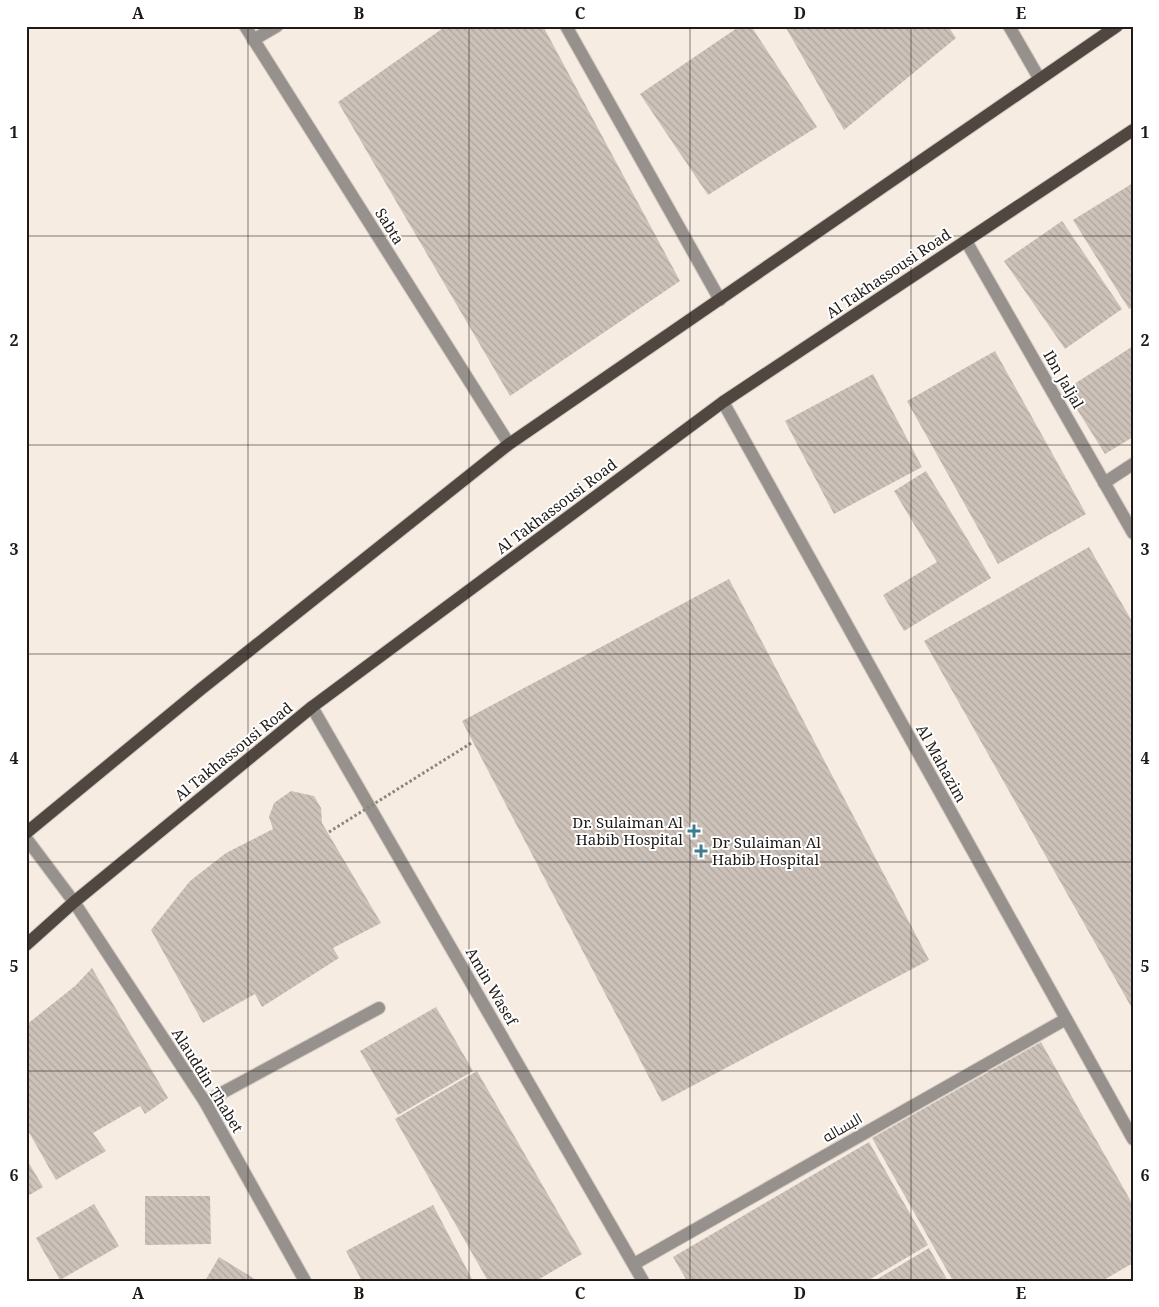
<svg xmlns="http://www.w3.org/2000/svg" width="1159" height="1307" font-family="'Noto Serif',Cairo,serif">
  <defs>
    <pattern id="building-back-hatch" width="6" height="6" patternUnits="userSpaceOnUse" patternTransform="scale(1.25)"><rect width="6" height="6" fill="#cdc2b9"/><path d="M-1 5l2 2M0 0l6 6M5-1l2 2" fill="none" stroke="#b0a69e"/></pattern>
  </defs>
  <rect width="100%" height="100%" fill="#f7ece2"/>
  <g fill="url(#building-back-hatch)">
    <polygon points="446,26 543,26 680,281 510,396 338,102"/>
    <polygon points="740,26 751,26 817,127 708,195 640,94"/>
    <polygon points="785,26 948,26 956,38 844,130"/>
    <polygon points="1133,183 1133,307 1129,309 1073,220"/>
    <polygon points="1062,221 1122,309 1065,349 1004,261"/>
    <polygon points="1133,346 1133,437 1105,454 1065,390"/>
    <polygon points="995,351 1086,514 998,564 907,401"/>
    <polygon points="873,374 922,467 834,514 785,421"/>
    <polygon points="926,471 991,578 904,631 883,595 937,562 894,491"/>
    <polygon points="1089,547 1133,623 1133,1010 924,641"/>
    <polygon points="729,579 929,960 662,1102 462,721"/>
    <polygon points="291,791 314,796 321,808 322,823 381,923 333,948 339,958 262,1007 255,994 203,1023 151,930 190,881 226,853 273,829 269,817 274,803"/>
    <polygon points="92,968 168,1098 145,1114 140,1106 93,1133 106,1151 56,1180 26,1127 26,1025 75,986"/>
    <polygon points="436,1007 473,1071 398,1115 360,1051"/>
    <polygon points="1041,1042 1133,1205 1133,1263 1102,1281 953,1281 872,1138"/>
    <polygon points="477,1071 582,1254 536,1281 488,1281 395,1119"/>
    <polygon points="869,1142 928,1245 867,1281 687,1281 673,1257"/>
    <polygon points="26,1158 43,1187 26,1197"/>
    <polygon points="145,1196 210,1196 211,1244 145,1245"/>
    <polygon points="94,1204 119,1246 60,1280 36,1238"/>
    <polygon points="433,1205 473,1281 362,1281 346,1251"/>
    <polygon points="929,1248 948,1281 874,1281"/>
    <polygon points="219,1257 258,1281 205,1281"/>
  </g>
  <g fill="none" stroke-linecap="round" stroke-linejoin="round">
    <defs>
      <polyline id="service" points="205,1102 379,1008"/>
      <g id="minor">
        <polyline points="245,26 509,444"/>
        <polyline points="566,26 720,300"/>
        <polyline points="1009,26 1039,78"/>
        <polyline points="253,40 277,26"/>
        <polyline points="966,241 1133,533"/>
        <polyline points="723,402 1133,1139"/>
        <polyline points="1104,483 1133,464"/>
        <polyline points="312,707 643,1281"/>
        <polyline points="26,838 74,902 205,1102 305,1281"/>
        <polyline points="634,1264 1066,1019"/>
      </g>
      <g id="primary">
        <polyline points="26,833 201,689 509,444 1117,26"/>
        <polyline points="26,945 74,902 312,707 723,402 1133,130"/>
      </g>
    </defs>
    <use href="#service" stroke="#d4cac2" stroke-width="14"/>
    <use href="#minor" stroke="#d4cac2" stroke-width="14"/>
    <use href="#primary" stroke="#d4cac2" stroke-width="14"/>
    <use href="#service" stroke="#96918d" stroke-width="12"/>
    <use href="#minor" stroke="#96918d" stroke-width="12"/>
    <use href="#primary" stroke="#4f4740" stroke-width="12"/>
    <polyline stroke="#8c847e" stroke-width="3" stroke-dasharray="2.5 2.5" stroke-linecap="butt" points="329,832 473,742"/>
  </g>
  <path fill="none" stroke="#1e1a17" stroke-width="1" stroke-opacity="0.55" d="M248,26V1281M469,26V1281M690,26V1281M911,26V1281M26,236H1133M26,445H1133M26,654H1133M26,862H1133M26,1071H1133"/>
  <g fill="#3c7c90" stroke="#fff" stroke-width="2">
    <path d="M691.5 823.5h5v5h5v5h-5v5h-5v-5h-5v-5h5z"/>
    <path d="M698.5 843.5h5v5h5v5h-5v5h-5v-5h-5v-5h5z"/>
  </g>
  <g text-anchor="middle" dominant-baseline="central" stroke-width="4" stroke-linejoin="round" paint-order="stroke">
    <g font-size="15" fill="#1e1a17" stroke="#fff">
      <text transform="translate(390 226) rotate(58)">Sabta</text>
      <text transform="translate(888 273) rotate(-34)">Al Takhassousi Road</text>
      <text transform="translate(1064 379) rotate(60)">Ibn Jaljal</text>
      <text transform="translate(556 506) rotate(-37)">Al Takhassousi Road</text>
      <text transform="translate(233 751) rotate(-39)">Al Takhassousi Road</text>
      <text transform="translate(942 763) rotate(61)">Al Mahazim</text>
      <text transform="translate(492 986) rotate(60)">Amin Wasef</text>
      <text transform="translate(208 1080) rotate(58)">Alauddin Thabet</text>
      <text transform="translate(842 1127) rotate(-30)">البساله</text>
    </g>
    <g font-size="15" fill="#1e1a17" stroke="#fff" text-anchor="end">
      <text x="683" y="822">Dr. Sulaiman Al<tspan x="683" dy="17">Habib Hospital</tspan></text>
      <text x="712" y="842" text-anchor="start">Dr Sulaiman Al<tspan x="712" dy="17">Habib Hospital</tspan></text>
    </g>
  </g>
  <rect width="1159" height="1307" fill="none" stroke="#ffffff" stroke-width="55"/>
  <rect x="28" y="28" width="1104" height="1252" fill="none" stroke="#1e1a17" stroke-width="2"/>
  <g font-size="16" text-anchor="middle" font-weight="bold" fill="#1e1a17">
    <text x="138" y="19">A</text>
    <text x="359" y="19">B</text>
    <text x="580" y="19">C</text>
    <text x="800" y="19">D</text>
    <text x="1021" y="19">E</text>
    <text x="14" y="138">1</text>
    <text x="1145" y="138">1</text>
    <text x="14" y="346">2</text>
    <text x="1145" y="346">2</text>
    <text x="14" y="555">3</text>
    <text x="1145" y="555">3</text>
    <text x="14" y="764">4</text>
    <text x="1145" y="764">4</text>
    <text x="14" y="972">5</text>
    <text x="1145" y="972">5</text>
    <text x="14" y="1181">6</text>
    <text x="1145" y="1181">6</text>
    <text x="138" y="1299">A</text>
    <text x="359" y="1299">B</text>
    <text x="580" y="1299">C</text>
    <text x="800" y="1299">D</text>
    <text x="1021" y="1299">E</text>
  </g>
</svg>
